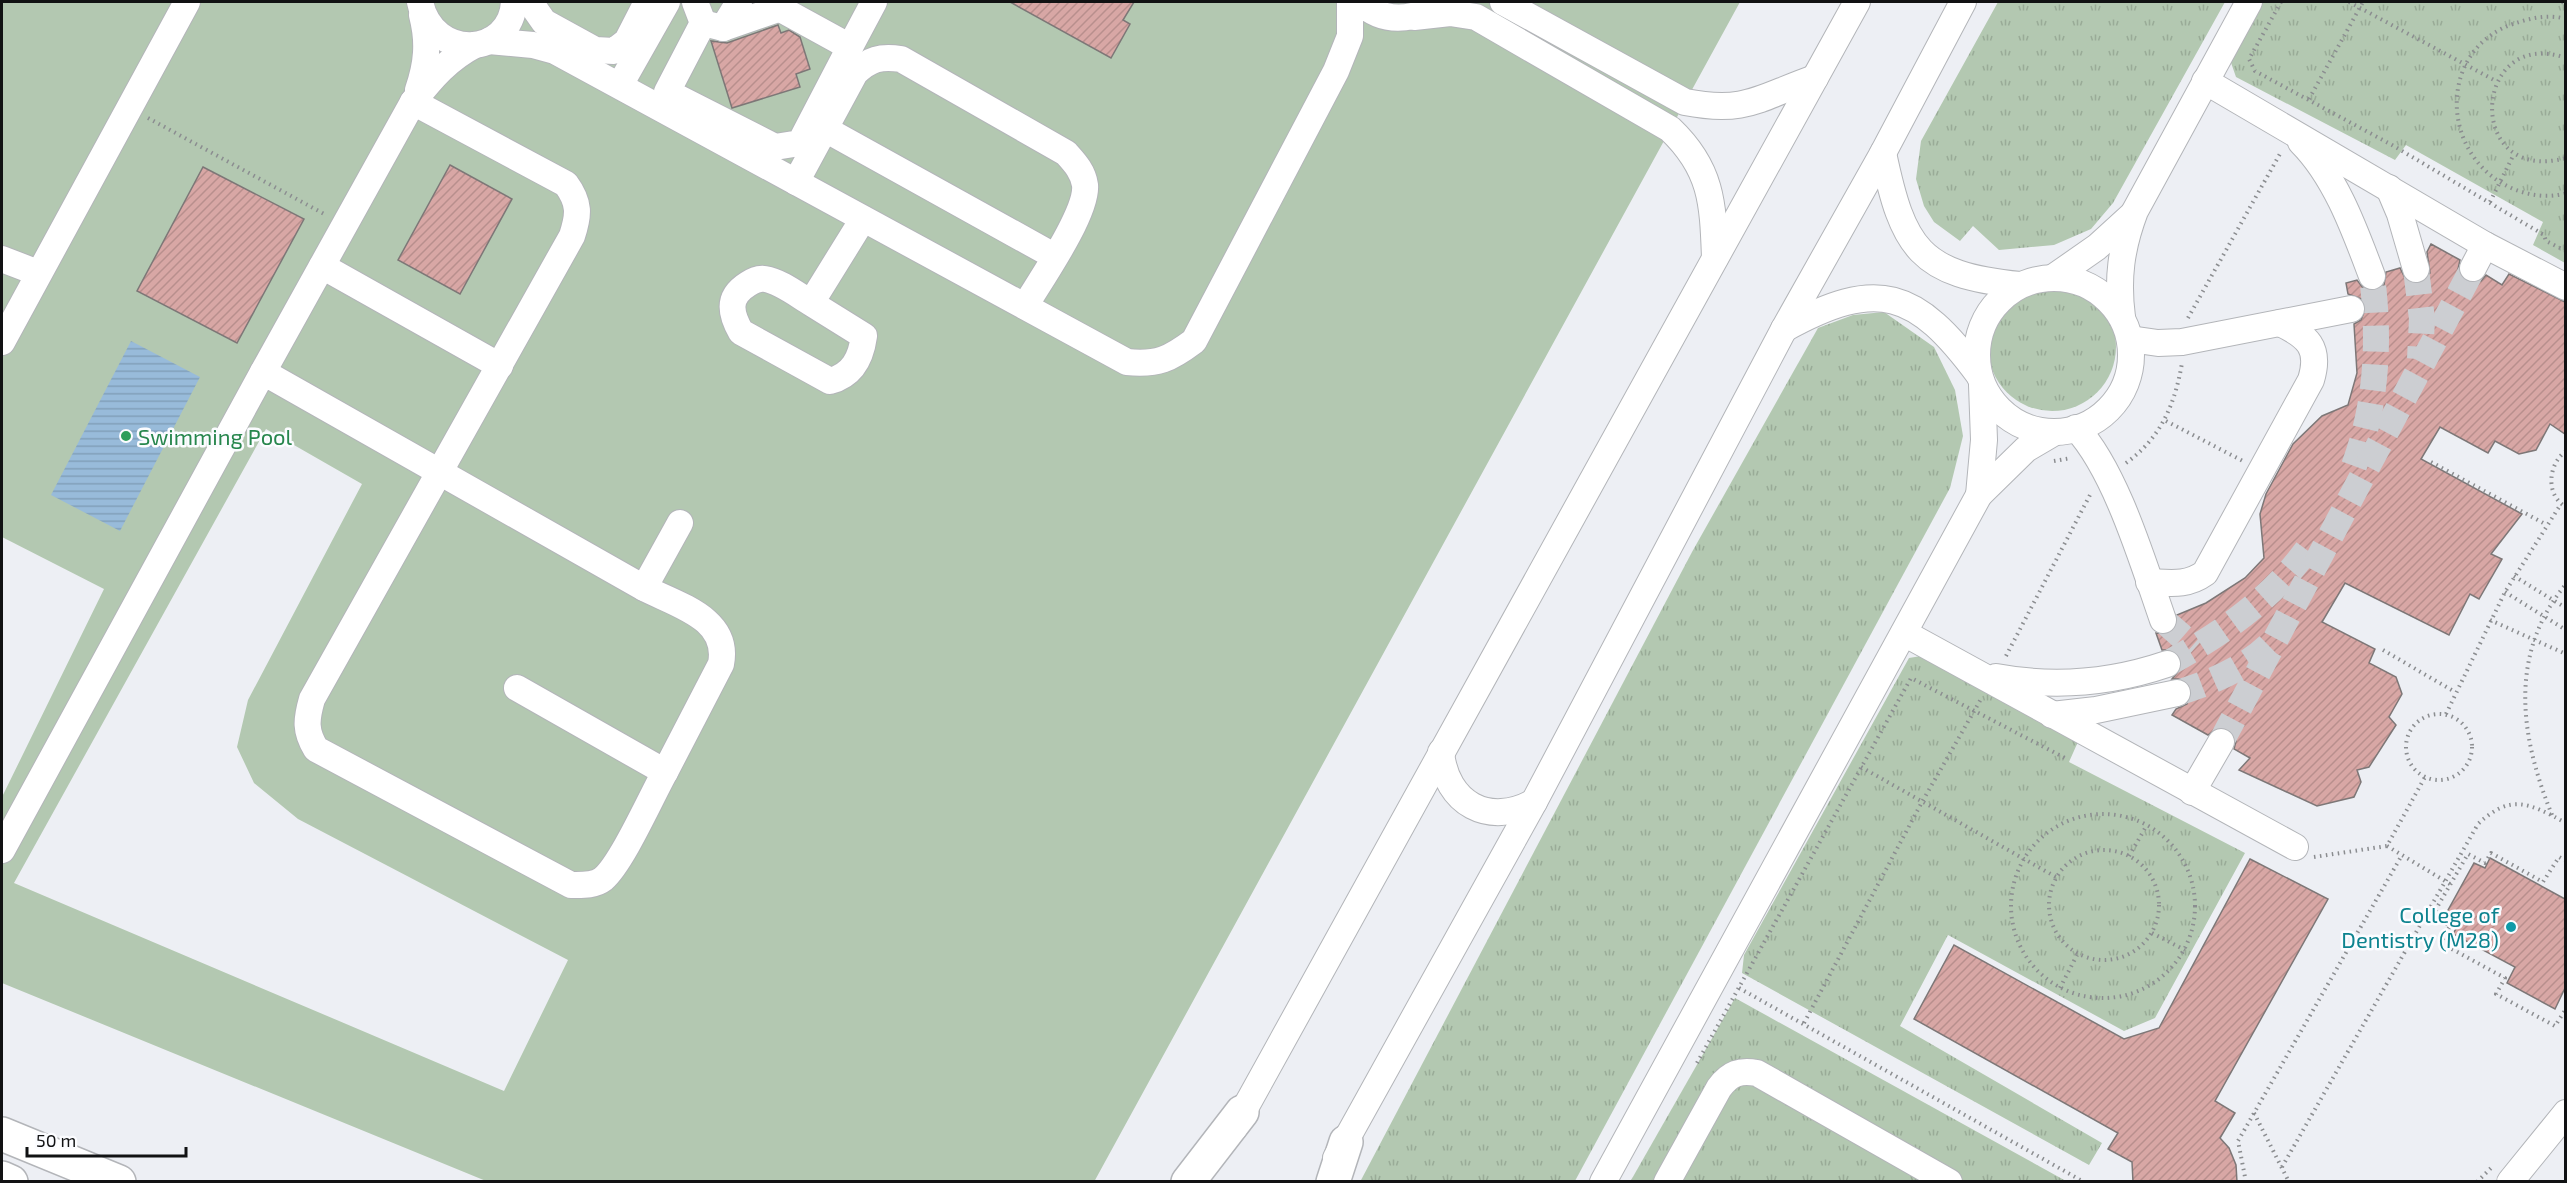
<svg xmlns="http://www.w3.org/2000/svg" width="2567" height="1183" font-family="'Exo 2',sans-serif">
  <defs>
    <pattern id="grass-tufts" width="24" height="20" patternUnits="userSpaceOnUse" patternTransform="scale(1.5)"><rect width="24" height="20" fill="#b3c8b1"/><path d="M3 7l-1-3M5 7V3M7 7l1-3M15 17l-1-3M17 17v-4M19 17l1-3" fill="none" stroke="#99ab97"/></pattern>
    <pattern id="water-rules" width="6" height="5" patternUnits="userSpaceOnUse" patternTransform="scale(1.5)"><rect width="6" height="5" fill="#98bbda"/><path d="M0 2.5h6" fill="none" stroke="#82a0ba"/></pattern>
    <pattern id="building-hatch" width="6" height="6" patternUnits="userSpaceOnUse" patternTransform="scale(1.5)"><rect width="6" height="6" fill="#d8a7a5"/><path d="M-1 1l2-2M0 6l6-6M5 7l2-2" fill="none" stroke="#b88f8d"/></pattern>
  </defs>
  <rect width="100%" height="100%" fill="#edeff4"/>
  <g fill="url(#grass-tufts)">
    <polygon points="1998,2 2225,2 2113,203 2091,229 2054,245 1999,250 1973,226 1960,241 1934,222 1924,206 1916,179 1921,141"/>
    <polygon points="2259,2 2565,2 2565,263 2533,245 2543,222 2406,145 2395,160 2236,77 2228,54"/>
    <circle cx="2052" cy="347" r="64"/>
    <polygon points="1884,312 1934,347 1955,390 1963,436 1950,488 1575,1181 1360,1182 1692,552 1818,328 1853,315"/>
    <polygon points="1927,655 2081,735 2069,762 2245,853 2155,1018 2124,1031 1948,935 1900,1026 2102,1143 2089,1165 1742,973 1744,955 1909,658"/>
    <polygon points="1735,998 2066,1181 1630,1182"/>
  </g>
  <path fill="#b3c8b1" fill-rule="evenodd" d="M2,2H1740L1094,1182L486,1181L2,983V797L104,589L2,537ZM266,429L362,484L248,700L237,747L254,783L298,819L568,960L504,1091L14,883Z"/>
  <polygon fill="url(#water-rules)" points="131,341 200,377 120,531 51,495"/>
  <g fill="url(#building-hatch)" stroke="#7d7777" stroke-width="1.5">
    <polygon points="1010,2 1134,2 1123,20 1130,24 1111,58"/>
    <polygon points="778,25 781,33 789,30 800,37 810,69 796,74 800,87 732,108 711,41 727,43"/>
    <polygon points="450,165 512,199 460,294 398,260"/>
    <polygon points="203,167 304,219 237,343 137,291"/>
    <polygon points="2431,244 2460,260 2458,269 2467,282 2481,281 2486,275 2502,285 2509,274 2565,302 2565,434 2550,424 2536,450 2519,454 2495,441 2488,453 2440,427 2421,459 2522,514 2491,554 2502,559 2479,599 2470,594 2449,635 2345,583 2322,622 2375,649 2369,663 2396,677 2402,694 2389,717 2396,725 2369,767 2357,770 2361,782 2354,797 2317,806 2239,770 2250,758 2234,749 2236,741 2229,729 2220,727 2208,735 2172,715 2176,709 2187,704 2192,691 2182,679 2172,679 2181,668 2181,659 2171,650 2162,650 2156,633 2167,634 2174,630 2178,623 2177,615 2206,603 2245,578 2264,558 2260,514 2266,494 2293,444 2322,416 2348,405 2357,373 2354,324 2361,320 2366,307 2362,299 2348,294 2346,283 2357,280 2363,288 2377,290 2384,285 2386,272 2400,268 2406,280 2421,283 2430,273 2427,252"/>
    <polygon points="2490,858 2565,899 2565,988 2555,1009 2507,983 2515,967 2453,934 2461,920 2447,912 2474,863 2485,868"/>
    <polygon points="2250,859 2328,899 2215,1101 2235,1113 2220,1138 2229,1148 2236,1165 2237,1182 2133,1182 2132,1162 2108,1149 2118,1133 1914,1019 1954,945 2124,1039 2159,1028"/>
  </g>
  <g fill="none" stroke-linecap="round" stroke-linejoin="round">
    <g stroke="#ccced2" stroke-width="26" stroke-dasharray="26 13" stroke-linecap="butt">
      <polyline points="2416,269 2422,319 2420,359"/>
      <path d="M2354,466C2377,404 2380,341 2372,276"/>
      <polyline points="2163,620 2195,648"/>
      <path d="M2167,664C2225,632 2276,596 2314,540"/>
      <path d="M2177,693C2208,684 2248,667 2271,643"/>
      <polyline points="2221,742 2473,268"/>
    </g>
    <defs>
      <g id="minor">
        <path d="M420,2C433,62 511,57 514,2"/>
        <polyline points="530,2 544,22 595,50 614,51 627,41 647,2"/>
        <polyline points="695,2 703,23"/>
        <polyline points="739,2 723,28 781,8"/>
        <polyline points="768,2 850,47 874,2"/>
        <path d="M1360,2C1380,21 1404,21 1429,11"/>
        <path d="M1503,2L1685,102C1747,114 1760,97 1815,78"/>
        <path d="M1414,17L1450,13L1476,17L1670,129C1712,169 1713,203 1715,258"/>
        <polyline points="723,28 703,23 667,92 775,147 800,143 850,47"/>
        <path d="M489,41L533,45L555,51L1127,362C1158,365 1170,359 1194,341L1336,71L1350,36V2"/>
        <polyline points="2205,81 2485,245 2566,287"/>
        <polyline points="620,85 667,2"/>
        <path d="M418,90C427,64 429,42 422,15"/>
        <path d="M413,102L566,184C580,203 579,215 572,236L312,699C306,720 305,731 316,749L571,885C581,885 594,886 603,879C622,863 651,797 665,772"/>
        <polyline points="825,129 1054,256"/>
        <path d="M2301,142C2336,177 2355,231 2372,276"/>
        <path d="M1883,153C1903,248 1919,275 2020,285"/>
        <path d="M796,182L855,73C870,59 880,56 901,59L1066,153C1074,162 1083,171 1085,185C1088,212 1040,281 1025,306"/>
        <polyline points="2389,188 2400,214 2416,269"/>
        <polyline points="2,259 38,273"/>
        <polyline points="322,266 500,366"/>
        <polyline points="2473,268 2485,245"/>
        <polyline points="2054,277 2097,247 2131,216"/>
        <circle cx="2054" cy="355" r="77"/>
        <path d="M811,303L864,336C861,358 853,375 830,381L741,332C730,313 727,297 748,284C753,281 758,278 765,279C780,281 799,296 811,303L863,219"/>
        <path d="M2122,317C2117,279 2121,248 2135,211L2249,2"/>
        <path d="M1784,329C1878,277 1916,290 1979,375"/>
        <polyline points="2130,339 2158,343 2182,342 2351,309"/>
        <polyline points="2,342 187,2"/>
        <path d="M263,372L413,102C432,78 448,59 475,45"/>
        <path d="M2076,428C2116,471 2143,563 2163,620"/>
        <polyline points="1979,495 1984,440 1982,385"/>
        <path d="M2149,582C2171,583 2187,586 2205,573L2311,380C2321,347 2307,336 2280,323"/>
        <polyline points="644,588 680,523"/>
        <polyline points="1904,633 2295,847"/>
        <path d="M1996,677C2055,688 2111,683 2167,664"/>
        <polyline points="2052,715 2096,710 2177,693"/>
        <path d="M1441,752C1446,804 1489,827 1534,802"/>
        <polyline points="2192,792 2221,742"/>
        <path d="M2,850L263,372L644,588C677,605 730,618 721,664L665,772L517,688"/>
        <polyline points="1234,1128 1857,2"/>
        <polyline points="1336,1158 1534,802 1784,329 1883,153 1963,2"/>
        <polyline points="1603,1182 1979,495 2026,449 2055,432"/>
        <path d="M1667,1182L1719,1088C1730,1073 1740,1070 1757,1073L1949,1182"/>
        <polyline points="2510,1182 2566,1113"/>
      </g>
      <g id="major">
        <polyline points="2,1134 119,1182"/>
        <polyline points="2,1178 11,1182"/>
        <polyline points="1188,1182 1242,1112"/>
        <polyline points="1333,1182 1346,1142"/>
      </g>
    </defs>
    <use href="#minor" stroke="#b3b5b9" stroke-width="28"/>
    <use href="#major" stroke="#b3b5b9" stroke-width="36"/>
    <g stroke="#8b8d90" stroke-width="4" stroke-dasharray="1.5 4.5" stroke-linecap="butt">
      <polyline points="2281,2 2249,59 2255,71 2392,145 2544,235 2546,241 2566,251"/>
      <polyline points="2349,2 2496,81"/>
      <polyline points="2562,2 2566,4"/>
      <path d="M2566,19C2549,14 2531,18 2516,23C2435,48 2439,160 2516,190C2532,196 2550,198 2566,193"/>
      <path d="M2566,58C2472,25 2463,186 2566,158"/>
      <polyline points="2309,99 2363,2"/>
      <polyline points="148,118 326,215"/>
      <polyline points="2490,202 2514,154"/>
      <polyline points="2188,318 2281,152"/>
      <polyline points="2166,421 2243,461"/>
      <path d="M2566,451C2548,464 2545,495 2566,507"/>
      <polyline points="2054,461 2071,458"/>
      <polyline points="2431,462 2547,525"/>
      <path d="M2126,463C2161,438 2175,404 2182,363"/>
      <polyline points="2514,576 2566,608"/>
      <polyline points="2505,592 2566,630"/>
      <polyline points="2490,620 2566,654"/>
      <polyline points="2383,650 2455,692"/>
      <polyline points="2006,656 2091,493"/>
      <polyline points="2446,714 2505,592 2561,504"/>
      <circle cx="2439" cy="747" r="33"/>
      <polyline points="1861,767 2056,877"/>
      <circle cx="2103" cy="906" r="92"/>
      <path d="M2552,815C2520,736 2508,654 2566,584"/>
      <polyline points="2387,846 2450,884"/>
      <circle cx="2104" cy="905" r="55"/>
      <polyline points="2129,856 2147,825"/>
      <polyline points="2314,857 2387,846 2425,777"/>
      <polyline points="2566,861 2559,857 2543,882 2491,853 2485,863 2468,854 2432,916 2450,926 2441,943 2505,978 2496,994 2555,1026 2566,1009"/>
      <polyline points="2152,933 2185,950"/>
      <polyline points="1739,988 2084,1182"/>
      <polyline points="2060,988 2077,955"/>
      <polyline points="1804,1023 1922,802 1981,699"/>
      <polyline points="1697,1063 1911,678 2067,759"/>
      <polyline points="2254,1113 2289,1182"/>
      <path d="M2282,1167L2478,824C2511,793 2529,803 2566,823"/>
      <polyline points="2246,1182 2238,1141 2402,855"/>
      <polyline points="2477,1182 2491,1168"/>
    </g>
    <use href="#minor" stroke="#fff" stroke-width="26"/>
    <use href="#major" stroke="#fff" stroke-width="33"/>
  </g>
  <circle fill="#2e9e5b" stroke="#fbfcff" stroke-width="2" cx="126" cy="436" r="6"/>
  <circle fill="#0f9aa8" stroke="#fbfcff" stroke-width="2" cx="2511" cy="927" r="6"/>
  <g text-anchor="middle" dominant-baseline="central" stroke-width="5" stroke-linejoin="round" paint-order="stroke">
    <g font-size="22" fill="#27864d" stroke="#fbfcff" text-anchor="start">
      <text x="138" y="436">Swimming Pool</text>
    </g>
    <g font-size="22" fill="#0d838f" stroke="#fbfcff" text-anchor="end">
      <text x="2499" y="914">College of<tspan x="2499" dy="25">Dentistry (M28)</tspan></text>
    </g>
  </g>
  <rect width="2567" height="1183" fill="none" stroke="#111213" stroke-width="6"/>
  <path d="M27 1147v9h159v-9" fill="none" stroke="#111213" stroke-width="3"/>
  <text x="36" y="1147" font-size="18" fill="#111213" stroke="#fbfcff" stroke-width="4.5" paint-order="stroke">50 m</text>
</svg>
